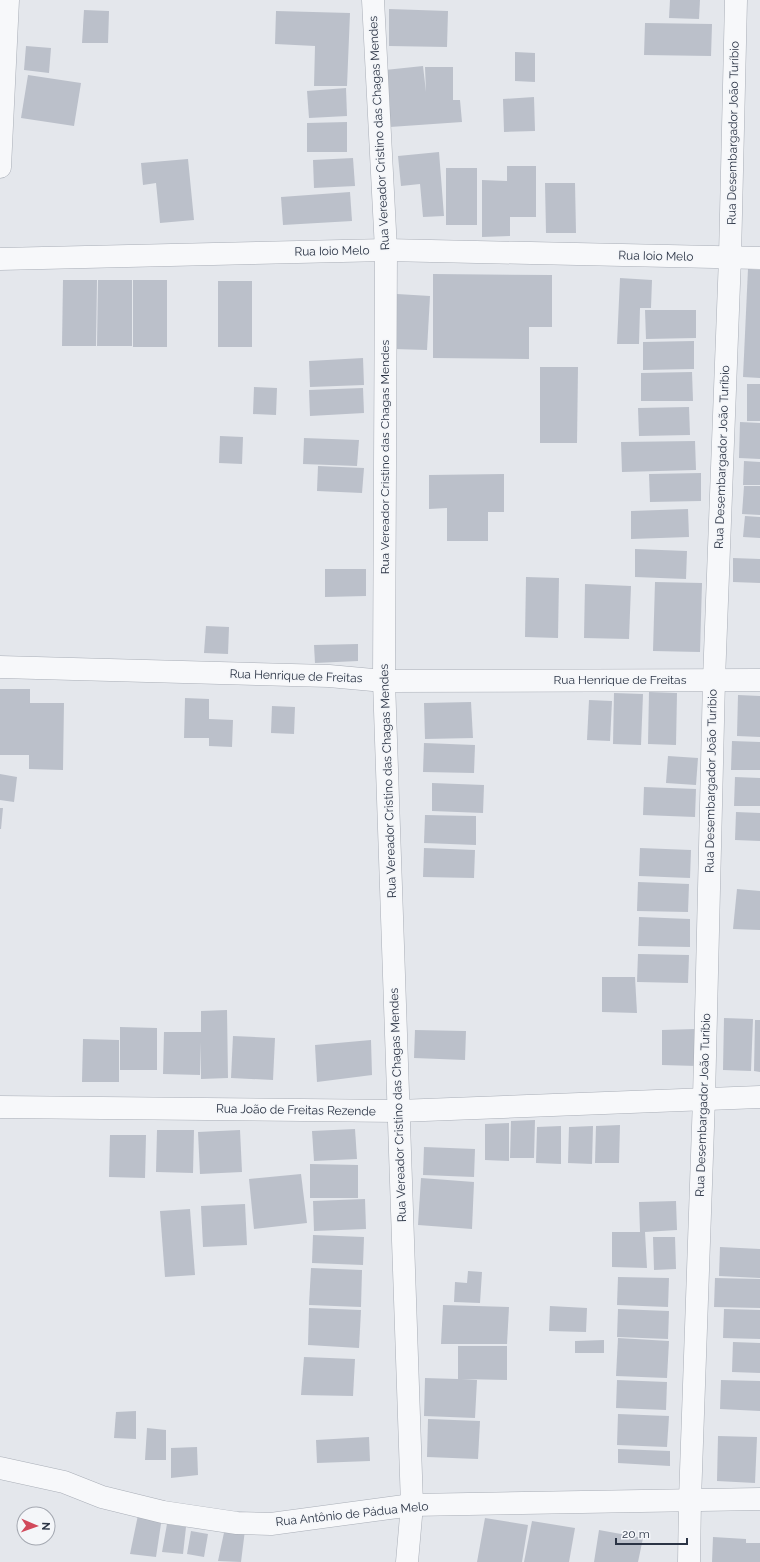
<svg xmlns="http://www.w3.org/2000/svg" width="760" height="1562" font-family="Raleway,sans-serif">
  <rect width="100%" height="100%" fill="#e4e7ec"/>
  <g fill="#bbc0ca">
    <polygon points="670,0 700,0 699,19 669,18"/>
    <polygon points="389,9 448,11 447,47 389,46"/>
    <polygon points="84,10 109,11 108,43 82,43"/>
    <polygon points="276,11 350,13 347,86 314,86 315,46 275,44"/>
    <polygon points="645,23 712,24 711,56 644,55"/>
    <polygon points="26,46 51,48 49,73 24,70"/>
    <polygon points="515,52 535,53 535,82 515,81"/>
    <polygon points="423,66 426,92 425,67 453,67 453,100 460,100 462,122 390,127 385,70"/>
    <polygon points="28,75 81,83 74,126 21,118"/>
    <polygon points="346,88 347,116 309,118 307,91"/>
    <polygon points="534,97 535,131 504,132 503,99"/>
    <polygon points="347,122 347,152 307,152 307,123"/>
    <polygon points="439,152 444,216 423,217 420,184 401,186 398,156"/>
    <polygon points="353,158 355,186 314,188 313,160"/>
    <polygon points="188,159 194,220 160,223 156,183 143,185 141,163"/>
    <polygon points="507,166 536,166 536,217 510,217 510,236 482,237 482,180 507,181"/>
    <rect x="446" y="168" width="31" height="57"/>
    <polygon points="545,183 575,183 576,233 546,233"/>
    <polygon points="350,192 352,221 283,225 281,197"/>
    <polygon points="748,269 760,270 760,378 743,377"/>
    <polygon points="433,274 552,275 552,327 529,327 529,359 433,358"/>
    <polygon points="620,278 652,280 651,308 640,308 639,344 617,344"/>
    <polygon points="63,280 97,280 96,346 62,346"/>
    <polygon points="98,280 132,280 132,346 97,346"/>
    <rect x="133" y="280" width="34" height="67"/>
    <rect x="218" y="281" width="34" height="66"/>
    <polygon points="397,294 430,296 427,350 394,349"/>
    <polygon points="645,310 696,310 696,338 646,339"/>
    <polygon points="694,341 694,369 643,370 643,342"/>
    <polygon points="363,358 364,385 310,387 309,361"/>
    <polygon points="540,367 578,367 577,443 540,443"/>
    <polygon points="692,372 693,401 641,401 641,373"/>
    <rect x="747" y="384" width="13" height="37"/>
    <polygon points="254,387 277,388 276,415 253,414"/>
    <polygon points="363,388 364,413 310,416 309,390"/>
    <polygon points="689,407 690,435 639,436 638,408"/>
    <polygon points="740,422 760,423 760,459 739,458"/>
    <polygon points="220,436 243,437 242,464 219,463"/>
    <polygon points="304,438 359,440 357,466 303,464"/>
    <polygon points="695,441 696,470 622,472 621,442"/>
    <polygon points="744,461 760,462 760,485 743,485"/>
    <polygon points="318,466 364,468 362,493 317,491"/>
    <polygon points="701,473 701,501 650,502 649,474"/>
    <polygon points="504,474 504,512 488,512 488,541 447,541 447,508 429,509 429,475"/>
    <polygon points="744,486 760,486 760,515 742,514"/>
    <polygon points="688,509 689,537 631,539 631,511"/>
    <polygon points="745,516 760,517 760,538 743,537"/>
    <polygon points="635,549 687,551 686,579 635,577"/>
    <polygon points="733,558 760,559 760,583 733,582"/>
    <polygon points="325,569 366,569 366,596 325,597"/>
    <polygon points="526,577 559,578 558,638 525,637"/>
    <polygon points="655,582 702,583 700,652 653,651"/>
    <polygon points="585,584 631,586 629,639 584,638"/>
    <polygon points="206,626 229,627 228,654 204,653"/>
    <polygon points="358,644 358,661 315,663 314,645"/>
    <polygon points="0,689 30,689 30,703 64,703 63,770 29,769 29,755 0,755"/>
    <polygon points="649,692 677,693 676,745 648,744"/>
    <polygon points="614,693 643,694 641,745 613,744"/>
    <polygon points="738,695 760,696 760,737 737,736"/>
    <polygon points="185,698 209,699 209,719 233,720 232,747 209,746 209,738 184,738"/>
    <polygon points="589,700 612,701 610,741 587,740"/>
    <polygon points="471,702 473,738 425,739 424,703"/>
    <polygon points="272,706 295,707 294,734 271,733"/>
    <polygon points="732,741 760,742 760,770 731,770"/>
    <polygon points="424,743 475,745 474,773 423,772"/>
    <polygon points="668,756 698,758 696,785 666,783"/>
    <polygon points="0,774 17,777 14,802 0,800"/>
    <polygon points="735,777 760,778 760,806 734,806"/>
    <polygon points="432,783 484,785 483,813 432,811"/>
    <polygon points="644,787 696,789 695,817 643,815"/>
    <polygon points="0,808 3,808 1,829 0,829"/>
    <polygon points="736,812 760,813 760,841 735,840"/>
    <polygon points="425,815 476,816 476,845 424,843"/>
    <polygon points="424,848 475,850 474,878 423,877"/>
    <polygon points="640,848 691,850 690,878 639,876"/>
    <polygon points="638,882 689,884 688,912 637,911"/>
    <polygon points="737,889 760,891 760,930 733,929"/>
    <polygon points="639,917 690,919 690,947 638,946"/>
    <polygon points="638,954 689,955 688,983 637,982"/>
    <polygon points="602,977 635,977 637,1013 602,1012"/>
    <polygon points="227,1010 228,1078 201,1079 201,1042 200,1075 163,1074 164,1032 201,1032 201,1011"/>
    <polygon points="724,1018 753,1019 751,1071 723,1070"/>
    <polygon points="755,1020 760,1020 760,1072 754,1071"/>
    <polygon points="120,1027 157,1028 157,1070 120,1070"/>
    <polygon points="695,1029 697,1066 662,1065 662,1030"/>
    <polygon points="415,1030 466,1031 465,1060 414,1058"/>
    <polygon points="233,1036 275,1038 273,1080 231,1078"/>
    <polygon points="83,1039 119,1040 119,1082 82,1082"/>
    <polygon points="371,1040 372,1075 317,1082 315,1045"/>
    <polygon points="535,1120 534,1158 510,1158 511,1121"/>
    <polygon points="509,1123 509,1161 485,1160 485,1124"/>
    <polygon points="620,1125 619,1163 595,1163 596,1126"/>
    <polygon points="561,1126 561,1164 536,1163 537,1127"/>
    <polygon points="593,1126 592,1164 568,1163 569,1127"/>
    <polygon points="355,1129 357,1159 314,1161 312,1131"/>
    <polygon points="157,1130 194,1130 193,1173 156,1172"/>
    <polygon points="240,1130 242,1172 200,1174 198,1132"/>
    <polygon points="110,1135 146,1135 145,1178 109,1177"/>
    <polygon points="424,1147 475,1149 474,1177 423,1175"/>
    <polygon points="310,1164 358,1165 358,1198 310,1198"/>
    <polygon points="301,1174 307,1223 254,1229 249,1179"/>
    <polygon points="421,1178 474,1182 472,1229 418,1225"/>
    <polygon points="365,1199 366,1229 314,1231 313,1201"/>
    <polygon points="676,1201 677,1230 645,1232 647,1268 612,1267 612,1232 640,1232 639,1202"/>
    <polygon points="245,1204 247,1245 203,1247 201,1206"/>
    <polygon points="190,1209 195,1275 165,1277 160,1211"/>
    <polygon points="313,1235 364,1237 363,1265 312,1263"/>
    <polygon points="653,1237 675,1237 676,1269 654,1270"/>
    <polygon points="720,1247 760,1249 760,1278 719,1276"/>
    <polygon points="311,1268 362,1270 361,1307 309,1305"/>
    <polygon points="468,1271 482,1272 480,1303 454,1302 455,1282 467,1283"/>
    <polygon points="618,1277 669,1278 668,1307 617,1305"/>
    <polygon points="715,1278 760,1279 760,1308 714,1307"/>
    <polygon points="443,1305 509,1307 507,1344 441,1344"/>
    <polygon points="550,1306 587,1308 586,1332 549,1331"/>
    <polygon points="309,1308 361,1310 359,1348 308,1345"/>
    <polygon points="618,1309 669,1311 668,1339 617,1337"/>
    <polygon points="724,1309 760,1310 760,1339 723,1338"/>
    <polygon points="618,1338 669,1341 667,1378 616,1376"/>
    <polygon points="604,1340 604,1353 575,1353 575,1341"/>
    <polygon points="733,1342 760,1343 760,1373 732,1372"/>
    <polygon points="458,1346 507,1346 507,1380 462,1379 477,1380 475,1418 424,1416 425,1378 458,1379"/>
    <polygon points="304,1357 355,1359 353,1396 301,1395"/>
    <polygon points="617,1380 667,1382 666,1410 616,1408"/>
    <polygon points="721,1380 760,1381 760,1411 720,1409"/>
    <polygon points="136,1411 136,1439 114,1438 116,1412"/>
    <polygon points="618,1414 669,1416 667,1447 617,1445"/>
    <polygon points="428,1419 480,1421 478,1459 427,1457"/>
    <polygon points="147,1428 166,1430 166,1460 145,1460"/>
    <polygon points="718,1436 757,1437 755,1483 717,1481"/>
    <polygon points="369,1437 370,1461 317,1463 316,1440"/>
    <polygon points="197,1447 198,1475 171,1478 171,1448"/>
    <polygon points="618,1449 670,1451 670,1466 618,1463"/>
    <polygon points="138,1515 162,1517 156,1557 130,1554"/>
    <polygon points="485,1518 528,1525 522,1562 477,1562"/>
    <polygon points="532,1521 575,1528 569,1562 524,1562"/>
    <polygon points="167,1524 186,1527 183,1554 162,1552"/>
    <polygon points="225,1528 245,1530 241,1562 218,1561"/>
    <polygon points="599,1530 643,1538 638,1562 594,1562"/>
    <polygon points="191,1531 208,1534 204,1557 187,1554"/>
    <polygon points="713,1537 746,1539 746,1543 760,1543 760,1562 712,1562"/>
  </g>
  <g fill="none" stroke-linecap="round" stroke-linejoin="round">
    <defs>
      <g id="street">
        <polyline points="373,0 386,250 384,681 412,1505 407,1562"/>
        <polyline points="0,167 8,0"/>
        <polyline points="0,259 386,250 760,258"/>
        <polyline points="0,667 329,676 384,681 760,680"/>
        <polyline points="0,1107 398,1111 760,1097"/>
        <polyline points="0,1468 64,1482 102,1497 163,1512 237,1523 271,1524 412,1505 760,1499"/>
        <polyline points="689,1562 690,1500 704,1098 714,680 730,257 736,0"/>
      </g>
    </defs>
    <use href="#street" stroke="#a9aeb7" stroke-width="23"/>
    <use href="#street" stroke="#f7f8fa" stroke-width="22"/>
  </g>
  <g text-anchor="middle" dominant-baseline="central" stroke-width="3" stroke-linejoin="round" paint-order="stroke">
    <g font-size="12" fill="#2b3445" stroke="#f4f6f9">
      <text transform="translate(379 133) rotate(-93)">Rua Vereador Cristino das Chagas Mendes</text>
      <text transform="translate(733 133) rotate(-89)">Rua Desembargador João Turíbio</text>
      <text transform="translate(332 251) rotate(-1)">Rua Ioio Melo</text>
      <text transform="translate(656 256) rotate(1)">Rua Ioio Melo</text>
      <text transform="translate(385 457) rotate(-90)">Rua Vereador Cristino das Chagas Mendes</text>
      <text transform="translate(722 457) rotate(-88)">Rua Desembargador João Turíbio</text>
      <text transform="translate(296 676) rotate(2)">Rua Henrique de Freitas</text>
      <text x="620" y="680">Rua Henrique de Freitas</text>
      <text transform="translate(388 781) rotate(-92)">Rua Vereador Cristino das Chagas Mendes</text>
      <text transform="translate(711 781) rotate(-89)">Rua Desembargador João Turíbio</text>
      <text transform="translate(398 1105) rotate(-92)">Rua Vereador Cristino das Chagas Mendes</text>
      <text transform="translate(703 1105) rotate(-88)">Rua Desembargador João Turíbio</text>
      <text transform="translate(296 1110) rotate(1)">Rua João de Freitas Rezende</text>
      <text transform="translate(352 1514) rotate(-6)">Rua Antônio de Pádua Melo</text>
    </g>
  </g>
  <g transform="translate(36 1526) rotate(92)"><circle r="19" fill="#f4f6f9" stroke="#a4a8b1"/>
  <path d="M0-3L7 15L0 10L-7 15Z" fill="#d1495b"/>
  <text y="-6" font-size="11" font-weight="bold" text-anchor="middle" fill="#2b3445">N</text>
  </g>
  <path d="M616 1538v6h71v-6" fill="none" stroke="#2b3445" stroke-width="2"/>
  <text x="622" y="1538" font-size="12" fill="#2b3445" stroke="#f4f6f9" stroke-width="3" paint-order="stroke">20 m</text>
</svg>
